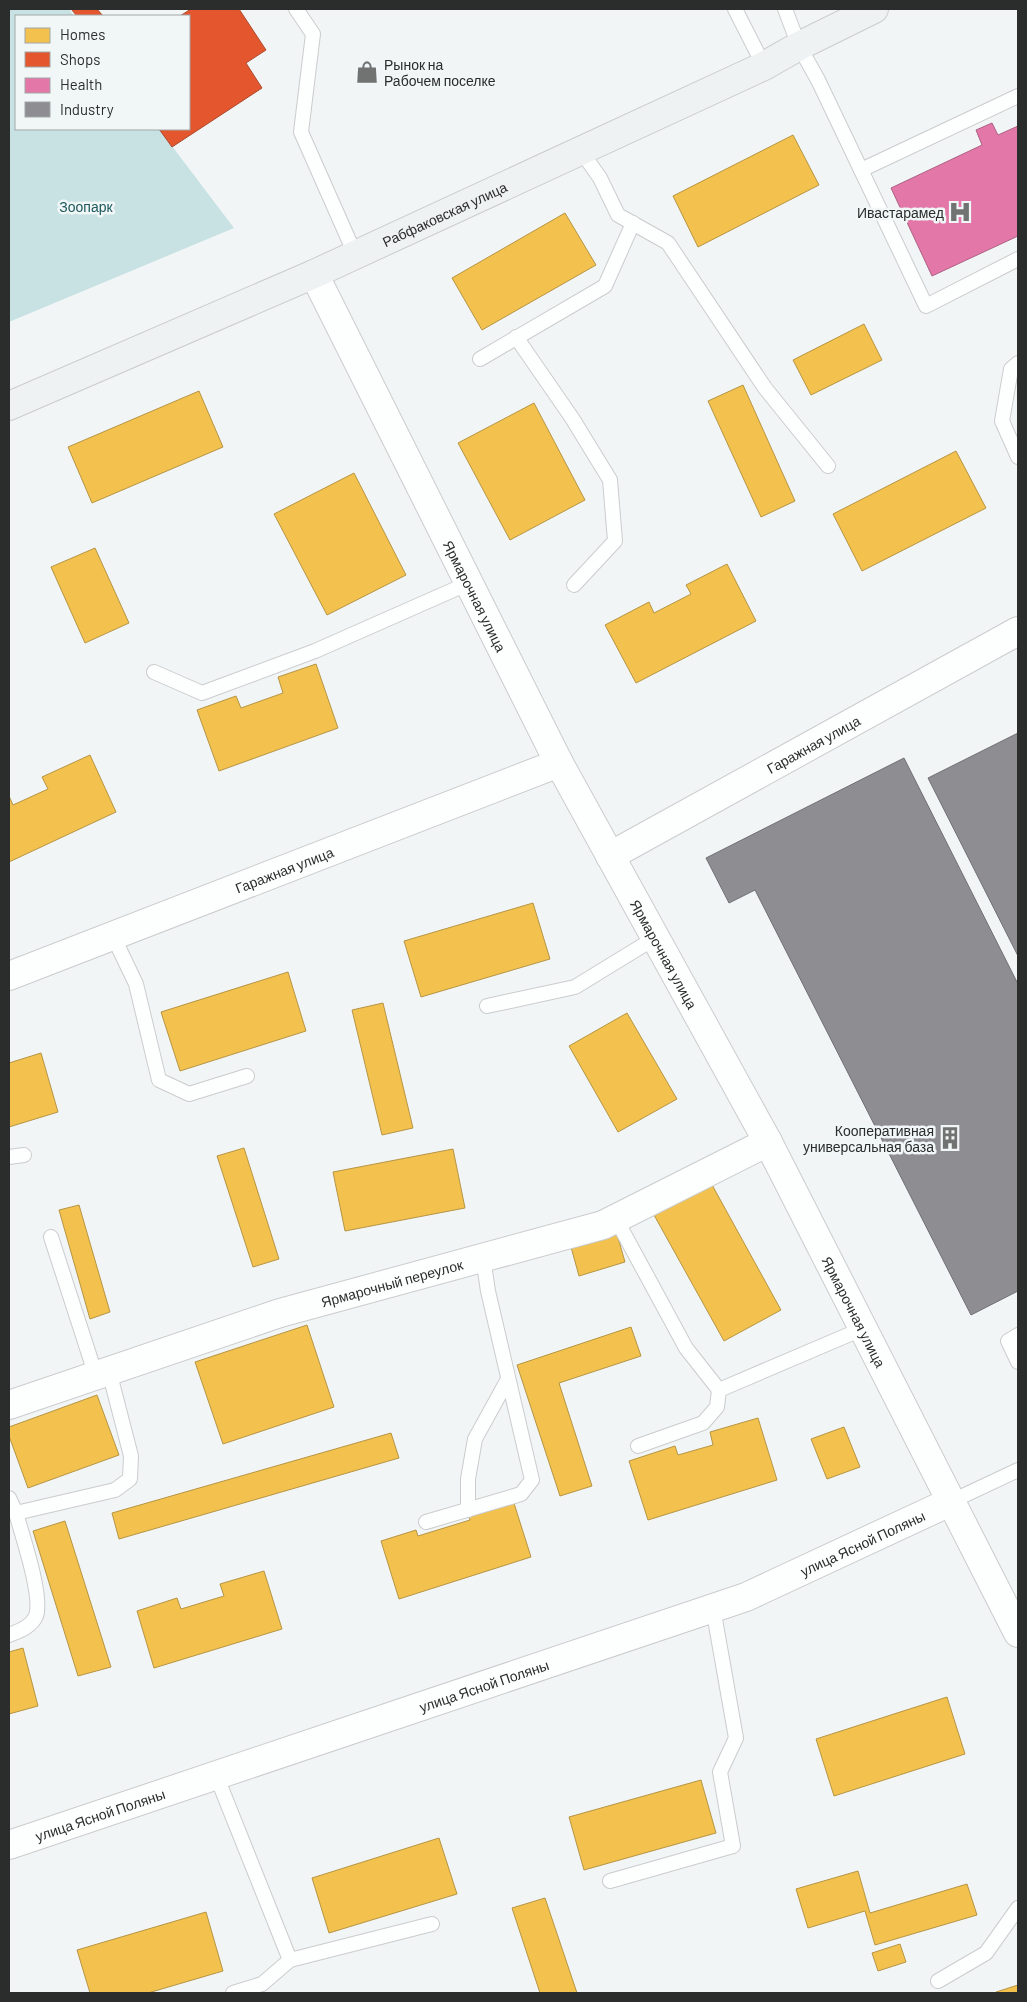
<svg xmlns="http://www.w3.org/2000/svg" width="1027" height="2002" font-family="Barlow,sans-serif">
  <rect width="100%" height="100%" fill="#f2f5f6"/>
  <polygon fill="#c8e2e3" points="9,9 69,9 74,16 16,16 16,129 159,129 234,228 9,322"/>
  <g fill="#f2c14e" stroke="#b69544">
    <polygon points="793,135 819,185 698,247 673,196"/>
    <polygon points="565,213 596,265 482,330 452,278"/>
    <polygon points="864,324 882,360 811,395 793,360"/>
    <polygon points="743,385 795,501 761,517 708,401"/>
    <polygon points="199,391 223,447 92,503 68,447"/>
    <polygon points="534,403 585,500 510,540 458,443"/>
    <polygon points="956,451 986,508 862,571 833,514"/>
    <polygon points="354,473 406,575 327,615 274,514"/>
    <polygon points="95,548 129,623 85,643 51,567"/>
    <polygon points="727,564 756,621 636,683 605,625 649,602 654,613 691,594 686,585"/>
    <polygon points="316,664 338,728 219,771 197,710 236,696 241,708 283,693 278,677"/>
    <polygon points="90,755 116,812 9,862 9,796 13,805 48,789 42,777"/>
    <polygon points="533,903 550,959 421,997 404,941"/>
    <polygon points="288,972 306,1031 180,1071 161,1012"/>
    <polygon points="383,1003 413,1128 382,1135 352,1010"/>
    <polygon points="627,1013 677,1099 618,1132 569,1046"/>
    <polygon points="41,1053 58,1112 9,1127 9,1063"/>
    <polygon points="244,1148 279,1259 253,1267 217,1156"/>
    <polygon points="453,1149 465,1208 345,1231 333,1172"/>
    <polygon points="711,1183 781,1310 724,1341 654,1215"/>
    <polygon points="79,1205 110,1312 90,1319 59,1210"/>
    <polygon points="617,1234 625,1262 579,1276 571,1247"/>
    <polygon points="307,1325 334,1407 223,1444 195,1362"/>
    <polygon points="631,1327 641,1356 559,1383 592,1486 560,1496 517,1365"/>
    <polygon points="97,1395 119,1455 28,1488 9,1436 9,1427"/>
    <polygon points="758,1418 777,1480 648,1520 629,1461 675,1446 678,1455 713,1445 710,1432"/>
    <polygon points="844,1427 860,1467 827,1479 811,1439"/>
    <polygon points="391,1433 399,1458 119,1539 112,1513"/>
    <polygon points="513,1500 531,1557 399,1599 381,1541 416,1530 418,1536 470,1520 469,1515"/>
    <polygon points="65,1521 111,1667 78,1676 33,1531"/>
    <polygon points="264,1571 282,1629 154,1668 137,1611 177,1598 181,1609 224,1596 220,1584"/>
    <polygon points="23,1648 38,1706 9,1714 9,1652"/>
    <polygon points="947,1697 965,1754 834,1796 816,1739"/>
    <polygon points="701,1780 716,1833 584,1870 569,1817"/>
    <polygon points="439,1838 457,1894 329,1933 312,1878"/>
    <polygon points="858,1871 870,1913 967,1884 977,1915 875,1945 865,1911 808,1928 796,1889"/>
    <polygon points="545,1898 577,1993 540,1993 512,1908"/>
    <polygon points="206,1912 223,1971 148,1993 90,1993 77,1950"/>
    <polygon points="900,1944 906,1962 878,1971 872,1953"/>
    <polygon points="1018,1985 1018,1993 996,1993 996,1992"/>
  </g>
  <g fill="#e4572e" stroke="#ac4a2e">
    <polygon points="71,9 97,9 103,16 77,16"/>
    <polygon points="191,9 239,9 266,50 246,63 262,88 172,147 159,129 189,129 189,16 180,16"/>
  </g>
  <polygon fill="#e377a8" stroke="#ac6183" points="992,123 998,135 1018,126 1018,236 932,276 891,188 982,145 976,130"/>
  <g fill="#8d8d92" stroke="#707074">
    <polygon points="1018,733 1018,956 928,778"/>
    <polygon points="904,758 1018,984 1018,1291 971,1315 755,890 729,903 706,858"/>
  </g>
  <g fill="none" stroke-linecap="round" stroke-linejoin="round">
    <defs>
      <g id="lane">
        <polyline points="296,9 313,34 301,132 355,254"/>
        <polyline points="735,9 764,66"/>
        <polyline points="785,9 799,46 818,80 926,306 1018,259"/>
        <polyline points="581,151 600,178 618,215 668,243 765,388 828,466"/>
        <polyline points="861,170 1018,96"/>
        <polyline points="516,337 572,418 610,480 615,541 574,585"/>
        <polyline points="480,359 605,286 633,223"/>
        <polyline points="1018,363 1011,369 1002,421 1018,457"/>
        <polyline points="154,672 202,693 315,651 469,583"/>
        <polyline points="113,936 136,984 159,1080 189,1094 247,1076"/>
        <polyline points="487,1006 575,987 655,938"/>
        <polyline points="9,1157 24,1155"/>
        <polyline points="616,1219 686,1348 719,1390"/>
        <polyline points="51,1237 96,1376"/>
        <polyline points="1018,1335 1008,1341 1018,1362"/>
        <polyline points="638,1446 703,1423 717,1407 719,1390 862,1329"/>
        <polyline points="9,1498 16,1513"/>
        <polyline points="950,1502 1018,1470"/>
        <polyline points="468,1510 468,1479 475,1439 508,1379"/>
        <polyline points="426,1522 521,1494 532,1480 488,1291 483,1258"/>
        <path d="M9,1635C19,1631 31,1627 36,1616C43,1596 22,1535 16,1513L115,1490L130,1479L131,1456L109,1371"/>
        <polyline points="216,1775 290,1960 432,1924"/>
        <polyline points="610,1881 733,1846 720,1772 736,1738 713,1608"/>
        <polyline points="938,1981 986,1953 1018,1908"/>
        <polyline points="233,1993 262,1984 290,1960"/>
      </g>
      <g id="street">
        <path id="s1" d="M314,274L559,763L768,1142L1018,1633"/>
        <path id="s2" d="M610,856L1018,631"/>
        <path id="s3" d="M9,976L559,763"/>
        <path id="s4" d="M9,1405L280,1313L603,1225L768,1142"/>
        <path id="s5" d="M9,1845L746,1597L950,1502"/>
      </g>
      <g id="secondary">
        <path id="s6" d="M9,406L314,274L764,66L799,46L874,9"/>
      </g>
    </defs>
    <use href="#lane" stroke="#cacccd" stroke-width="16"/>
    <use href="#street" stroke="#cacccd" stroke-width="30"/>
    <use href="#secondary" stroke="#cacccd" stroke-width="30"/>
    <use href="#lane" stroke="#fdfefe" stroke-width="14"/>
    <use href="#street" stroke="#fdfefe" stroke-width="28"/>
    <use href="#secondary" stroke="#eff2f3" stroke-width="28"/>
  </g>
  <defs>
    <symbol id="shop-bare" viewBox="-9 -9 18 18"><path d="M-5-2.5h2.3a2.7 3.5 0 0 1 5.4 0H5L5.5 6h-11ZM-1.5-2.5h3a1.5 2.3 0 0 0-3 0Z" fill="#717373" stroke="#f1f6f7" stroke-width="2.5" paint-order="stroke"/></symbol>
    <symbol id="hospital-bare" viewBox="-9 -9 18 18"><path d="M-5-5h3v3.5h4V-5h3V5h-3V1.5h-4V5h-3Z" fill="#717373" stroke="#f1f6f7" stroke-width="2.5" paint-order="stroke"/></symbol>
    <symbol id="building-bare" viewBox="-9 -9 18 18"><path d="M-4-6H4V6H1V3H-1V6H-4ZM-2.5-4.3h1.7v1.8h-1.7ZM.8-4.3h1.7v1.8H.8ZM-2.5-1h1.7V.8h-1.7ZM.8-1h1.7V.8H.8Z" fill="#717373" stroke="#f1f6f7" stroke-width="2.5" paint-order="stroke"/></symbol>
  </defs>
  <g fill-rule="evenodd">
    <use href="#shop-bare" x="351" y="56" width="32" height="32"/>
    <use href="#hospital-bare" x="944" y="196" width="32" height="32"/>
    <use href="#building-bare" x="934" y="1122" width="32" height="32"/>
  </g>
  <g text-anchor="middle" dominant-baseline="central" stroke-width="5" stroke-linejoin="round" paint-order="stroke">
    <g font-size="14" fill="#2b2d2d" stroke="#f1f6f7" text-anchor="end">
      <text x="384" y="64" text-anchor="start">Рынок на<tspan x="384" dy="16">Рабочем поселке</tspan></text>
      <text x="944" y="212">Ивастарамед</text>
      <text x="934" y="1130">Кооперативная<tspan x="934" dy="16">универсальная база</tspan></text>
    </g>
    <g font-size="14" fill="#1c595c" stroke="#f1f6f7">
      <text x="86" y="206">Зоопарк</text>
    </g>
    <g font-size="14" fill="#2b2d2d" stroke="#f1f6f7">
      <text stroke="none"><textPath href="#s6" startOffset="476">Рабфаковская улица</textPath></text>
      <text stroke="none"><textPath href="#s1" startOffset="360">Ярмарочная улица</textPath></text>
      <text stroke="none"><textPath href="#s2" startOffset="232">Гаражная улица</textPath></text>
      <text stroke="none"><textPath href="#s3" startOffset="295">Гаражная улица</textPath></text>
      <text stroke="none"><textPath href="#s1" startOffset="765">Ярмарочная улица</textPath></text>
      <text stroke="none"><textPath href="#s4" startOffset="402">Ярмарочный переулок</textPath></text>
      <text stroke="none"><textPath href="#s1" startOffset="1170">Ярмарочная улица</textPath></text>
      <text stroke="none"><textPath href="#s5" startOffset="906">улица Ясной Поляны</textPath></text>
      <text stroke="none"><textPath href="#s5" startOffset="501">улица Ясной Поляны</textPath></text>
      <text stroke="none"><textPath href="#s5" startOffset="96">улица Ясной Поляны</textPath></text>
    </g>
  </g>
  <rect width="1027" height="2002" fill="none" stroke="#2b2d2d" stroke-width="20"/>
  <rect x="15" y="15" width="175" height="115" fill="#f1f6f7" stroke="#a2a6a6"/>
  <rect x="25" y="28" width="25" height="15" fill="#f2c14e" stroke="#a2a6a6"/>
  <text x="60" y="40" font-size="15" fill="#2b2d2d">Homes</text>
  <rect x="25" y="52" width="25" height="15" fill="#e4572e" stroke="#a2a6a6"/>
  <text x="60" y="65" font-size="15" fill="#2b2d2d">Shops</text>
  <rect x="25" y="78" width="25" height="15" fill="#e377a8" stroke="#a2a6a6"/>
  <text x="60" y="90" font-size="15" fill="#2b2d2d">Health</text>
  <rect x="25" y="102" width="25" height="15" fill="#8d8d92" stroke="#a2a6a6"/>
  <text x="60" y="115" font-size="15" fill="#2b2d2d">Industry</text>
</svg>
